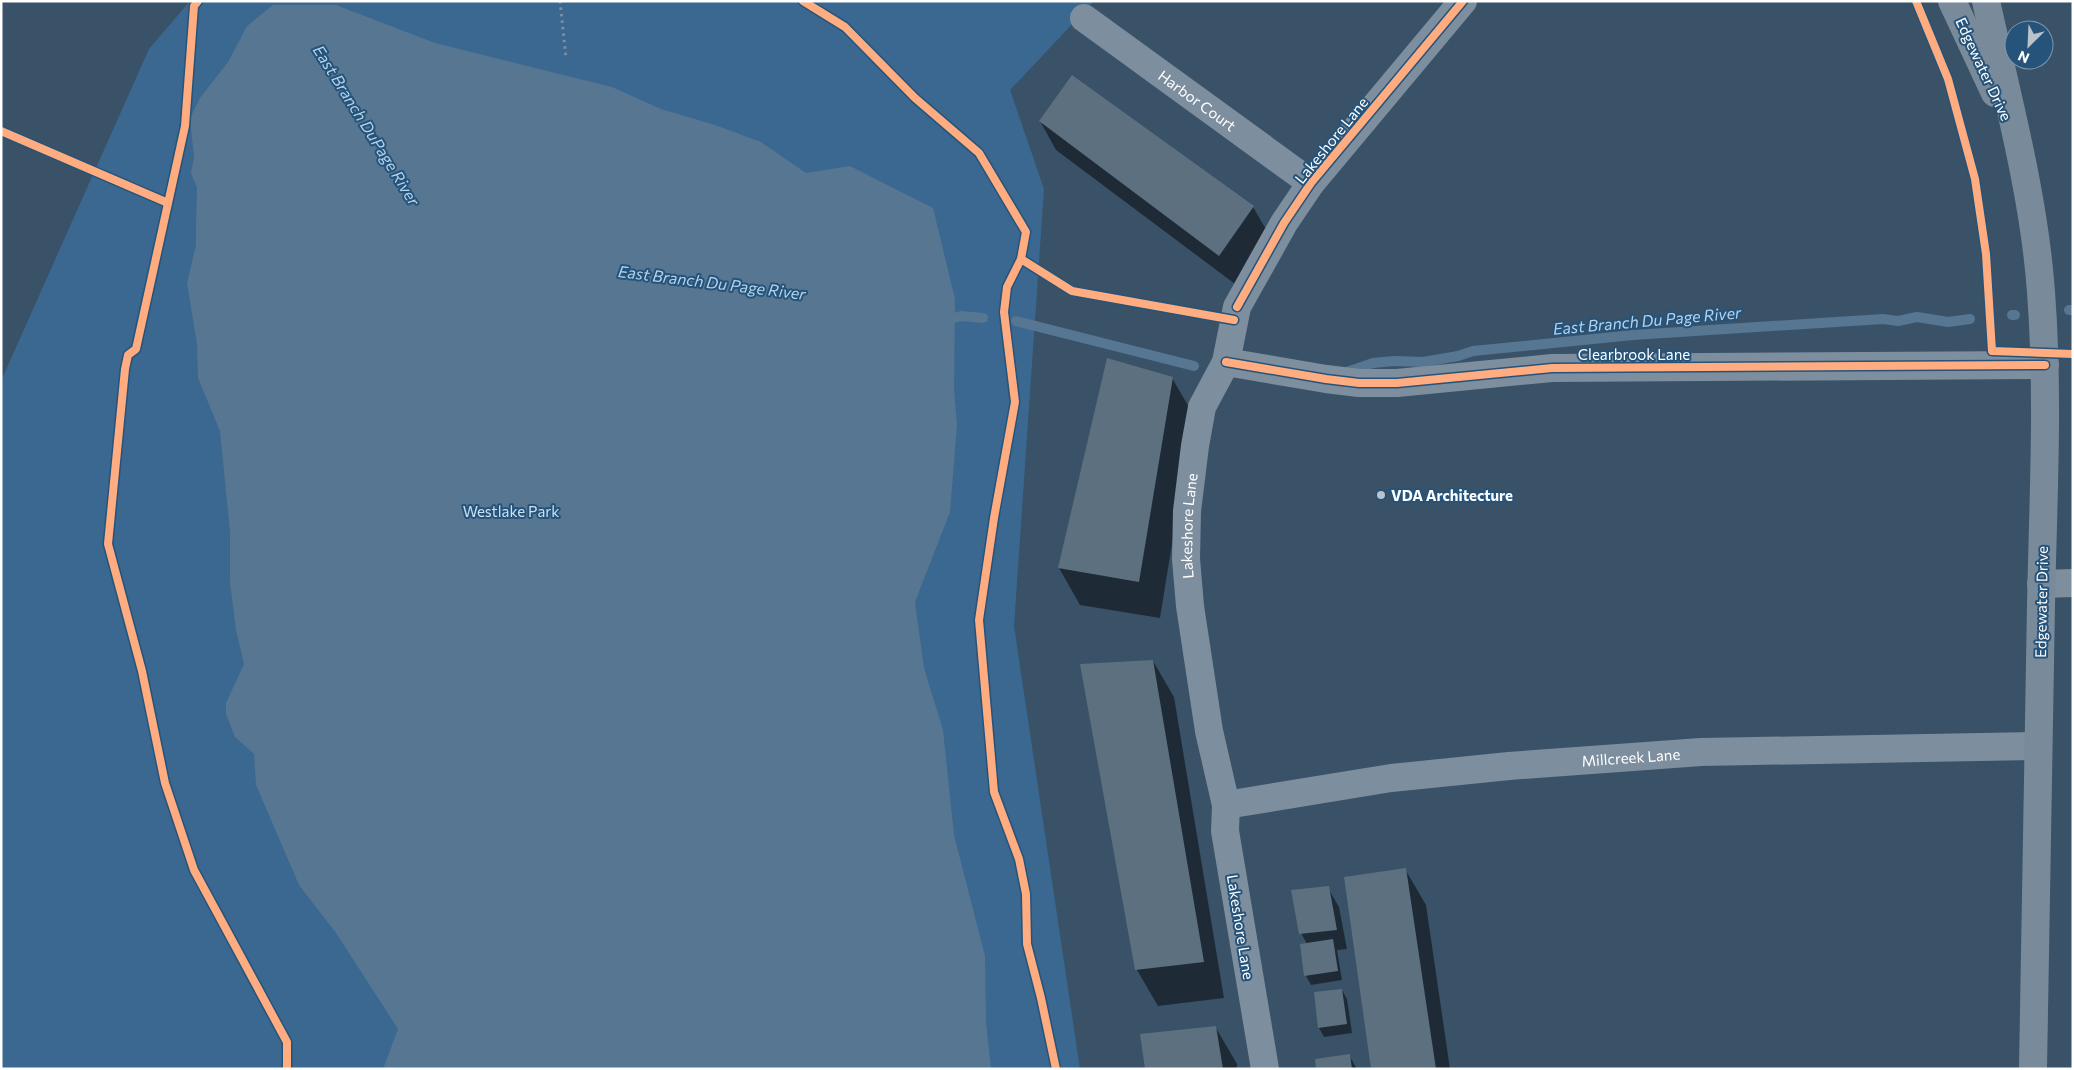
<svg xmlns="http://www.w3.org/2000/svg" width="2074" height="1070" font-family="Commissioner,sans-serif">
  <rect width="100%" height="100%" fill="#395267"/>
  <polygon fill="#3a6891" points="190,1 1094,1 1010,90 1044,189 1014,626 1080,1069 1,1069 1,381 149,49"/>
  <polygon fill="#567692" points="273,5 336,5 435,43 612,87 661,109 715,125 761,142 806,173 850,166 933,208 955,299 954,389 957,425 950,512 915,602 924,668 943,730 954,835 985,956 986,1022 991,1069 383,1069 398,1029 336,933 299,885 256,785 254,754 235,737 226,714 226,703 244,664 236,630 230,582 230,532 220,431 198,378 197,344 187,283 196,245 196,225 197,188 191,173 194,157 190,118 200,98 228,62 247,26"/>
  <g fill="#0007">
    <polygon points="1072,77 1253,207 1270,236 1235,284 1056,150 1040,121"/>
    <polygon points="1172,378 1193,414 1160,618 1080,605 1059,568"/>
    <polygon points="1153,661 1174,697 1224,998 1158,1006 1137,970"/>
    <polygon points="1405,869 1426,905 1450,1069 1372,1069"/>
    <polygon points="1328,888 1339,907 1347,949 1337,950 1342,980 1311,985 1306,976 1307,944 1301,933"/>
    <polygon points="1342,990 1347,999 1352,1033 1324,1037 1319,1028 1315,993"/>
    <polygon points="1216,1028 1237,1064 1237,1069 1146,1069"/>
    <polygon points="1349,1055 1357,1069 1317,1069"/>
  </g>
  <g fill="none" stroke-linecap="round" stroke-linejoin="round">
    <g stroke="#567692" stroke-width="10">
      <polyline points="2069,310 2072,310"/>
      <polyline points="2012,315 2015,315"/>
      <polyline points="944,321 961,316 983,318"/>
      <polyline points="1016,321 1194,366"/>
      <polyline points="1344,373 1373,363 1394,361 1423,362 1458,356 1473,351 1633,335 1883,319 1898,321 1917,317 1948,322 1970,319"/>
    </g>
  </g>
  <g fill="#5d7080">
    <polygon points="1072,75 1254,206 1219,256 1039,121"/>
    <polygon points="1107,358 1173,377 1139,582 1058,568"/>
    <polygon points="1153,660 1204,962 1135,970 1080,664"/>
    <polygon points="1406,868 1436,1069 1371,1069 1344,877"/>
    <polygon points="1329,886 1337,930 1299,934 1291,890"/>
    <polygon points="1333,939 1338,971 1304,976 1300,944"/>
    <polygon points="1342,989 1347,1024 1318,1028 1314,992"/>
    <polygon points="1216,1026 1223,1069 1145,1069 1140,1034"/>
    <polygon points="1350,1054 1352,1069 1316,1069 1315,1059"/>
  </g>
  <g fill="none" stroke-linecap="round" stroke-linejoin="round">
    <polyline stroke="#7d8e9e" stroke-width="3" stroke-dasharray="2.5 4" stroke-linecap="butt" points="560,1 566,58"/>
    <g stroke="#7d8e9e" stroke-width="28">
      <path id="s1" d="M1084,18L1311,183"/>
      <polyline points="1226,362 1326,379 1359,383 1397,383 1552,368 2045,365"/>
      <polyline points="2041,584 2073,583"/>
      <path id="s2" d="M1226,805L1391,778L1509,766L1701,752L2038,746"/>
      <path id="s3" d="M1265,1069L1225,831L1226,805L1209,731L1190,606L1186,559L1187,511L1195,446L1202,407L1226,362L1237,307L1284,223L1311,183L1463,1"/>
    </g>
    <g stroke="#798b9a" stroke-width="28">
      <polyline points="1952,1 1995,93"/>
      <path d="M1986,1C2007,97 2034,194 2041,292C2049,397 2043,501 2041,605C2038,760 2036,914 2033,1069"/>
    </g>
    <defs>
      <g id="cycleway">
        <polyline points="198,1 194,6 185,126 136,349 128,355 125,369 108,544 142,671 165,783 194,870 287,1042 287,1069"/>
        <polyline points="803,1 845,27 915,98 979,153 1026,232 1021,259 1072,291 1234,320"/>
        <polyline points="1916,1 1948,79 1975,179 1986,254 1992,351 2073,354"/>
        <polyline points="1,131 168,203"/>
        <polyline points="1021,259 1007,287 1004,312 1015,402 994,518 979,620 994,792 1019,859 1026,894 1027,944 1041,998 1056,1069"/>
        <polyline points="1237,307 1284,223 1311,183 1463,1"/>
        <polyline points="1226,362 1326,379 1359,383 1397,383 1552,368 2045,365"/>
      </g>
    </defs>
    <use href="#cycleway" stroke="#26537a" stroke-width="11"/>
    <use href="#cycleway" stroke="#ffac80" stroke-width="8"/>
  </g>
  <circle fill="#bac2ca" stroke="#26537a" stroke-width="2" cx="1381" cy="495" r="5"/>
  <g text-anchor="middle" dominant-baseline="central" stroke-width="4" stroke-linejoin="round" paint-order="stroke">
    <g font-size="15" fill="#fff" stroke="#26537a">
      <text transform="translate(1984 69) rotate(65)">Edgewater Drive</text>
      <text stroke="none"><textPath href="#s1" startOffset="140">Harbor Court</textPath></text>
      <text transform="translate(1331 140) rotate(-51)">Lakeshore Lane</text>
      <text x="1634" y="354">Clearbrook Lane</text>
      <text stroke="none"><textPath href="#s3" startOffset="550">Lakeshore Lane</textPath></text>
      <text transform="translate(2041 602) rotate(-89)">Edgewater Drive</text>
      <text stroke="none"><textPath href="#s2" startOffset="408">Millcreek Lane</textPath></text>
      <text transform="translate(1241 927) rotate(81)">Lakeshore Lane</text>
    </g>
    <g font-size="15" font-weight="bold" fill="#fff" stroke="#26537a" text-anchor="start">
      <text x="1391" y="495">VDA Architecture</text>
    </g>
    <g font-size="15" fill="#cce1f3" stroke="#26537a">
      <text x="511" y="511">Westlake Park</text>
    </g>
    <g font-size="16" font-style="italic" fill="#b4d3eb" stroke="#26537a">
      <text transform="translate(367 125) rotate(58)">East Branch DuPage River</text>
      <text transform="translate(712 282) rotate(7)">East Branch Du Page River</text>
      <text transform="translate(1647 320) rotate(-5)">East Branch Du Page River</text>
    </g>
  </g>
  <rect width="2074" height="1070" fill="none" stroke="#ffffff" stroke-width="5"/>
  <g transform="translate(2029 45) rotate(204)"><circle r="24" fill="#26537a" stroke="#7d98af"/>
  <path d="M0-4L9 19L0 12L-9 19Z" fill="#bac2ca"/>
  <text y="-8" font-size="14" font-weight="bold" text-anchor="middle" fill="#ffffff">N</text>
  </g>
</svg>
